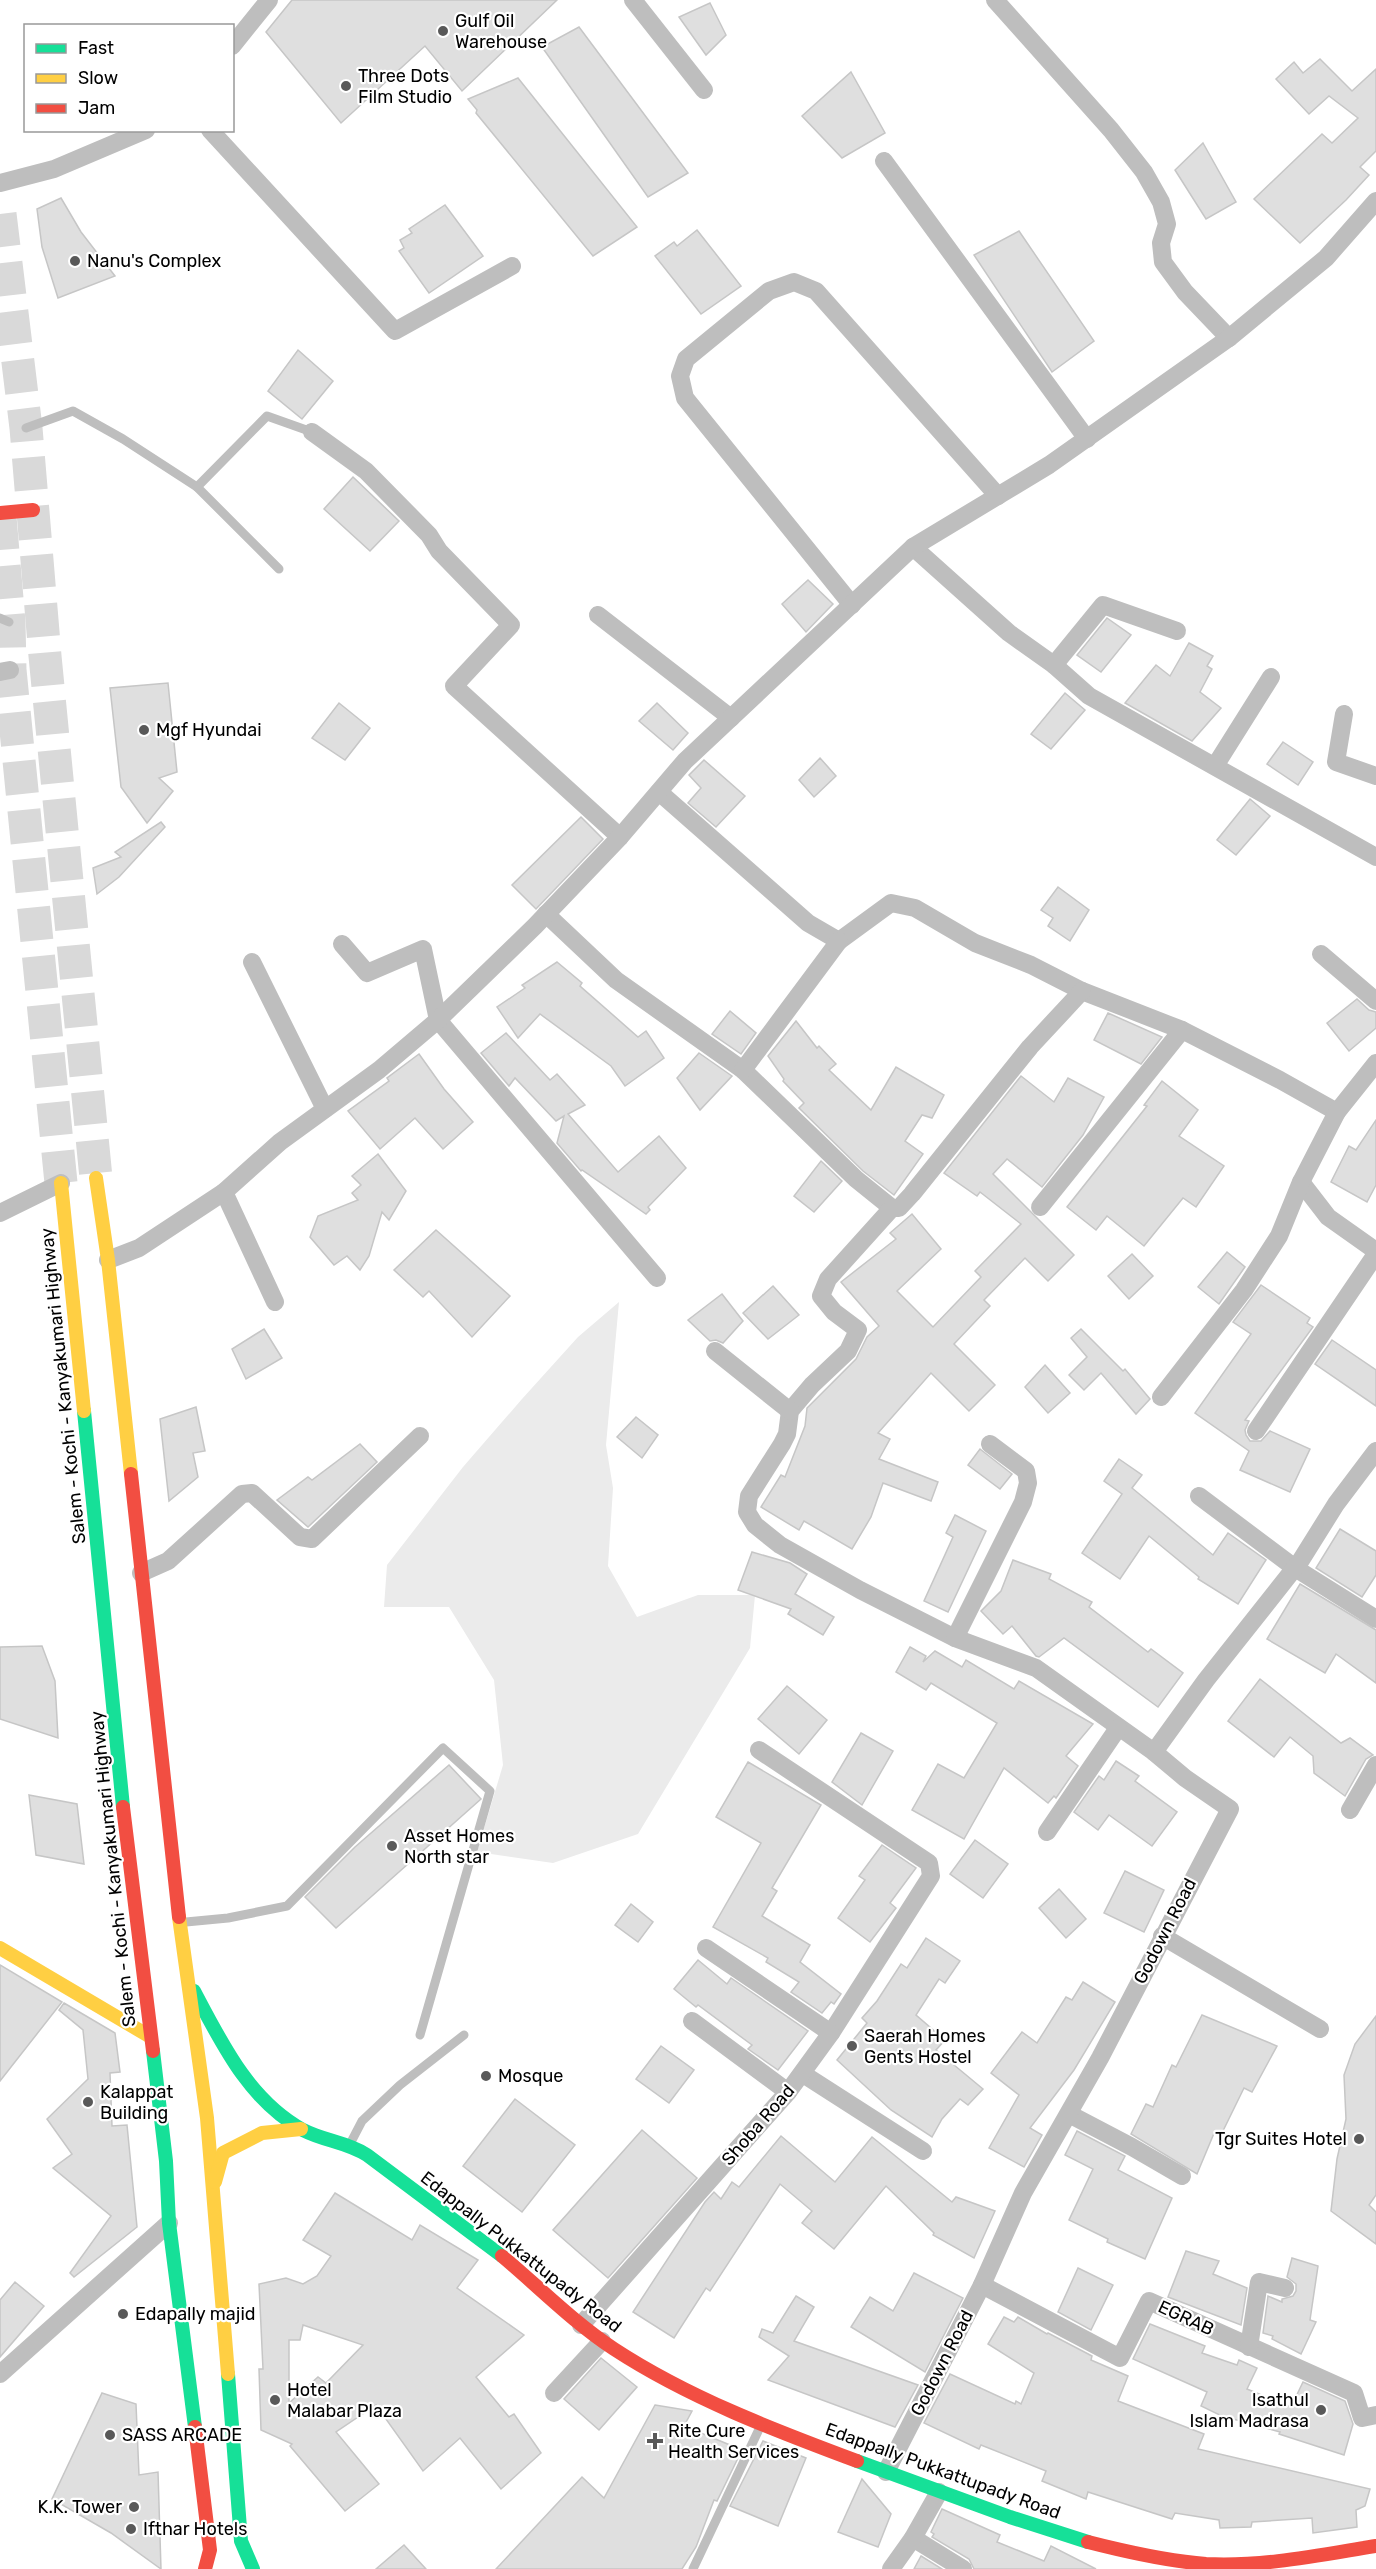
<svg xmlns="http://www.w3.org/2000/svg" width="1376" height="2569" font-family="Rubik,sans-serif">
  <rect width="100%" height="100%" fill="#fff"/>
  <polygon fill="#ebebeb" points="619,1302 606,1445 613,1488 608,1566 637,1617 698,1595 755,1595 750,1648 638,1834 553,1863 477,1852 503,1765 494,1680 449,1607 384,1607 387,1565 463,1467 522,1399 578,1337"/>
  <g fill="#dfdfdf" stroke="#c6c6c6" stroke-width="1.5" fill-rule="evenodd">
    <polygon points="292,0 557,0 462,91 425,46 341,123 266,32"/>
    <polygon points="710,3 726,35 706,55 679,17"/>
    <polygon points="579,27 688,173 648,197 542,47"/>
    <polygon points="1320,59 1352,91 1376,69 1376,151 1360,167 1369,175 1346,200 1300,243 1254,199 1322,134 1332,143 1358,118 1329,96 1309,114 1276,79 1294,62 1303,73"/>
    <polygon points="851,72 885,133 842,158 802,116"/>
    <polygon points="518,78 637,227 593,256 476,113 477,110 468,99"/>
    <polygon points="1203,143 1236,202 1206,219 1175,170"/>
    <polygon points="61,198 81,232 115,276 58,298 42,247 37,209"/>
    <polygon points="445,205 483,256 429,293 399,251 404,248 400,240 412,233 409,229"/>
    <polygon points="697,230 741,286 701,314 655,256 674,242 677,246"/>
    <polygon points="1019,231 1094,341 1052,372 974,255"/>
    <polygon points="298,350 333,381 302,419 268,391"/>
    <polygon points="353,477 399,521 370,551 324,509"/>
    <polygon points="808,580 833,604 806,632 782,604"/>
    <polygon points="1107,618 1131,635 1101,672 1077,655"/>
    <polygon points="1189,643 1213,656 1207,666 1212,669 1200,692 1221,708 1192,741 1125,703 1156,665 1170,676"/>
    <polygon points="168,683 177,772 159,778 173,791 147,823 121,787 110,688"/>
    <polygon points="1065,693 1085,710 1051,749 1031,734"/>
    <polygon points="339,703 370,728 345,760 312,738"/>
    <polygon points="657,703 688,733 673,750 639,721"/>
    <polygon points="1283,742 1313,762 1298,785 1267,764"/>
    <polygon points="820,758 836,776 814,797 799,780"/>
    <polygon points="704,760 745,796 716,827 688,803 701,788 689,775"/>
    <polygon points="1250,799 1270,816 1236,855 1217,840"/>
    <polygon points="581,817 603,839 536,909 512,885"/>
    <polygon points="161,822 165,827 119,877 97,894 93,868 121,857 115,852"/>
    <polygon points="1058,887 1089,910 1070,941 1048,926 1053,918 1041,910"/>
    <polygon points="557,962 582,983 580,986 638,1037 646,1031 664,1058 625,1086 611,1066 540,1014 518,1038 497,1007 525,988 522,985"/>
    <polygon points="1357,999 1369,1010 1376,1012 1376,1028 1349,1051 1327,1023"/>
    <polygon points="730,1011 756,1033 741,1054 712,1034"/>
    <polygon points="1108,1013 1162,1037 1141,1064 1094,1040"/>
    <polygon points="796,1021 817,1048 819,1046 836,1064 829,1070 871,1110 896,1067 944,1095 932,1118 922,1115 905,1141 923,1154 894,1195 863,1171 799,1108 804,1103 783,1081 784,1079 768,1056"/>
    <polygon points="506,1033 550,1080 557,1074 585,1105 568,1114 618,1172 659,1136 686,1168 648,1207 650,1210 646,1214 582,1170 581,1171 557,1143 564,1116 556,1121 515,1078 509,1086 481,1053"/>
    <polygon points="699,1053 732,1076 700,1110 677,1078"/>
    <polygon points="419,1054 444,1089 473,1122 443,1149 415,1118 380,1149 348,1111 389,1081 387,1078"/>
    <polygon points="1021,1076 1054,1102 1068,1078 1104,1097 1083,1135 1042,1187 1007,1159 993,1174 1074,1255 1048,1281 1025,1258 984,1300 990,1306 954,1344 995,1385 969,1411 931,1373 878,1433 890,1439 879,1459 938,1482 931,1501 883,1483 871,1517 852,1549 804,1521 799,1530 761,1507 781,1475 785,1477 805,1426 807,1408 856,1359 867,1337 879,1326 841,1282 896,1239 890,1233 912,1214 941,1249 897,1291 933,1327 981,1277 975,1271 1021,1224 980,1192 977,1196 944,1173"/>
    <polygon points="1162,1081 1198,1110 1179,1136 1224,1166 1196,1207 1183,1198 1144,1246 1107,1216 1096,1230 1067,1207 1147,1106 1144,1105"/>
    <polygon points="1376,1120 1376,1185 1367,1202 1331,1182 1349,1146 1356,1150"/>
    <polygon points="378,1154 406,1191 389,1220 382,1212 369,1256 360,1270 347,1256 334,1265 310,1237 318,1216 358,1200 352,1193 361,1185 352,1176"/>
    <polygon points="821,1161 842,1181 814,1212 794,1196"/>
    <polygon points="436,1230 510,1296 472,1337 429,1291 423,1297 394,1270"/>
    <polygon points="1227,1252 1245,1267 1219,1304 1198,1287"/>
    <polygon points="1132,1254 1153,1276 1129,1299 1108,1276"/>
    <polygon points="1261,1285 1310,1318 1307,1323 1313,1327 1245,1420 1249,1421 1245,1430 1246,1435 1250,1441 1261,1441 1270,1431 1310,1449 1290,1492 1240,1470 1249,1451 1195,1413 1251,1334 1233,1322"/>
    <polygon points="773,1286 799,1315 768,1339 743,1313"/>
    <polygon points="722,1294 743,1321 723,1343 716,1340 710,1341 688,1320"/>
    <polygon points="264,1329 282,1358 246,1379 232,1349"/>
    <polygon points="1081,1329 1123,1371 1125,1369 1150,1399 1136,1414 1101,1373 1084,1390 1069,1375 1087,1357 1071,1338"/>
    <polygon points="1332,1340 1376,1370 1376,1406 1315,1364"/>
    <polygon points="1045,1365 1070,1393 1048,1413 1025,1387"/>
    <polygon points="196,1407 205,1451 193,1453 198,1477 169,1501 160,1419"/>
    <polygon points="636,1417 658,1435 642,1458 617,1437"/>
    <polygon points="360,1444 377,1462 308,1527 277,1500 308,1477 312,1480"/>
    <polygon points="980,1449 1012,1474 1000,1489 968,1465"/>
    <polygon points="1119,1459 1142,1475 1132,1488 1213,1555 1228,1533 1266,1560 1238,1604 1198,1579 1199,1577 1149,1536 1120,1579 1082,1553 1122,1494 1104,1481"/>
    <polygon points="955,1515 986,1531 948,1612 924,1601 953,1537 946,1533"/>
    <polygon points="1340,1529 1376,1551 1376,1575 1362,1597 1316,1568"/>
    <polygon points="752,1552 790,1563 807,1574 795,1594 834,1617 823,1635 788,1614 791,1609 738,1590"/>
    <polygon points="1013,1560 1051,1574 1049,1579 1092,1602 1089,1607 1148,1652 1151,1649 1183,1673 1158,1707 1064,1638 1039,1657 1036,1656 1012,1626 1003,1634 981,1611 1001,1591"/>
    <polygon points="1300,1584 1376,1630 1376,1683 1336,1654 1325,1673 1267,1639"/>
    <polygon points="42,1646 55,1681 58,1738 0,1719 0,1647"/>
    <polygon points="910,1647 926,1656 923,1662 935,1651 962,1667 966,1660 1014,1689 1019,1681 1093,1724 1066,1756 1078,1766 1056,1798 1054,1796 1048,1803 1004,1768 964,1839 912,1810 938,1764 964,1778 997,1723 931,1683 926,1690 896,1672"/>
    <polygon points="1260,1679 1341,1743 1350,1738 1373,1755 1366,1759 1345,1796 1314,1773 1313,1756 1290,1737 1274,1757 1228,1721"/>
    <polygon points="787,1686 827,1720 799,1754 758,1719"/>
    <polygon points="861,1733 893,1751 862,1805 832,1782"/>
    <polygon points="1116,1761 1139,1776 1135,1781 1177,1812 1152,1846 1109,1815 1098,1830 1074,1812 1099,1776 1104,1780"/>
    <polygon points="748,1762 821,1805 772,1888 777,1891 762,1916 810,1945 800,1962 841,1994 834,2004 831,2002 822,2013 791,1992 799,1982 766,1962 768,1958 713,1927 761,1843 716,1817"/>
    <polygon points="449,1765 481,1799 336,1928 305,1897 355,1847"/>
    <polygon points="29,1795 77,1804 84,1864 36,1855"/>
    <polygon points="975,1840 1008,1864 983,1898 950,1874"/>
    <polygon points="882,1845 916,1868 890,1903 896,1908 870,1942 838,1918 865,1880 859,1876"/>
    <polygon points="1125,1871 1164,1890 1144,1932 1104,1913"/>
    <polygon points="1059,1889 1086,1919 1066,1938 1039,1908"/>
    <polygon points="631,1904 653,1922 638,1942 615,1925"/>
    <polygon points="926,1938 960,1961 945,1983 939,1979 916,2015 945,2040 936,2050 983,2089 968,2105 960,2099 942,2119 932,2137 891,2110 837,2060 867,2023 862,2018 877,2001 901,1964 907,1968"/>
    <polygon points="698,1960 727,1984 731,1978 808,2031 778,2070 748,2049 752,2045 698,2005 696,2007 674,1989"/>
    <polygon points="0,1965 62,2002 0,2081"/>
    <polygon points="1083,1982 1115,2002 1074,2070 1030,2128 1042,2135 1024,2167 989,2148 1019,2095 991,2073 1022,2032 1037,2043 1066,1997 1072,2000"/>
    <polygon points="64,2003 115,2033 120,2072 110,2073 112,2126 127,2125 137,2227 74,2277 70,2273 111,2216 53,2168 72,2154 47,2119 88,2079 83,2030 59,2010"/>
    <polygon points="1202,2015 1277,2046 1252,2092 1244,2088 1221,2135 1215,2131 1197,2174 1131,2134 1146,2104 1153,2107 1172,2065 1176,2067"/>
    <polygon points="1376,2016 1376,2195 1369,2205 1376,2212 1376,2244 1331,2211 1337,2159 1346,2119 1344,2075 1355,2044"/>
    <polygon points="661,2046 694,2070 669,2103 636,2079"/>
    <polygon points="515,2099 575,2145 522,2212 463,2166"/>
    <polygon points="642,2130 697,2178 608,2278 553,2230"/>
    <polygon points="1077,2131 1125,2156 1118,2170 1172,2198 1145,2259 1107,2242 1108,2239 1069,2220 1093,2169 1065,2155"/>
    <polygon points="781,2136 835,2182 872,2137 952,2202 956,2197 995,2211 974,2258 933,2235 934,2233 886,2186 834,2249 802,2223 812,2211 780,2184 710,2291 706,2288 674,2338 633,2312 705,2202 714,2192 721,2199 732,2182 739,2187"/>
    <path d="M335,2193L412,2240L420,2225L478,2260L457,2288L524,2335L476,2377L509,2417L514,2414L541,2453L501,2489L460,2438L423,2471L376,2405L336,2432L379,2484L345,2511L290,2446L292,2444L261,2430L259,2369H263L259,2284L286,2278L303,2284L317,2276L331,2256L303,2240ZM303,2325L363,2345L326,2383L318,2377L289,2403V2340H300Z"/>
    <polygon points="1186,2251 1219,2261 1213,2274 1247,2288 1241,2325 1168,2297"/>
    <polygon points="1292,2258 1318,2266 1310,2320 1316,2322 1301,2354 1272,2339 1273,2336 1263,2333 1268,2296 1282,2302 1282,2299 1293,2296 1296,2291 1296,2284 1287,2277"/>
    <polygon points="1078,2268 1113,2285 1091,2330 1058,2312"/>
    <polygon points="914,2273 963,2298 925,2372 851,2327 870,2297 893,2311"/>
    <polygon points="15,2282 44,2306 0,2357 0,2300"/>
    <polygon points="796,2296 814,2307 794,2341 918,2385 895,2427 768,2380 789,2356 759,2337 762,2329 773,2333"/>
    <polygon points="1004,2317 1014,2322 1018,2317 1047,2334 1048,2333 1092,2356 1091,2360 1128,2376 1118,2401 1204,2434 1198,2449 1370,2489 1365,2506 1356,2510 1357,2527 1313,2533 1312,2518 1252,2522 1251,2527 1220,2528 1219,2520 1175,2513 1172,2519 1088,2492 1086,2499 1042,2481 1046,2471 981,2445 979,2449 924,2423 950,2374 1015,2404 1016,2401 1021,2404 1034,2373 988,2344"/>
    <polygon points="1150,2324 1205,2346 1202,2353 1237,2365 1239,2360 1257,2368 1247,2389 1291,2407 1303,2382 1345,2401 1353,2424 1344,2455 1279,2434 1280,2432 1233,2419 1232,2421 1201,2406 1207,2392 1133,2359"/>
    <polygon points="601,2358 637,2387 599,2430 564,2399"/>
    <polygon points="102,2393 136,2404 139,2475 158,2472 161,2569 111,2533 52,2499"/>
    <polygon points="655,2405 692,2411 684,2426 742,2450 717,2501 714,2500 696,2547 682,2569 496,2569 582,2477 604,2498"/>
    <polygon points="763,2441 806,2458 778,2526 730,2506"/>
    <polygon points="862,2479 891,2514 878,2547 838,2532"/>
    <polygon points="942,2509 1000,2535 997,2542 1044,2561 1051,2546 1096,2569 974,2569 969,2559 932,2537 934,2534 931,2532"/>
    <polygon points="404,2545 426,2569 376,2569"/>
    <polygon points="921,2556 942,2569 914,2569"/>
  </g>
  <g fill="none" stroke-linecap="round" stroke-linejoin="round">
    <g stroke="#d9d9d9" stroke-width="33" stroke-dasharray="33 16" stroke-linecap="butt">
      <polyline points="0,214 26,428 45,656 96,1178"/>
      <polyline points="0,517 9,622 10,670 61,1183"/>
    </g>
    <g stroke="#bebebe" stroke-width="9">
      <polyline points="26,428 73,411 123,439 197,487 267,416 312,432"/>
      <polyline points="197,487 279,569"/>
      <polyline points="0,618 9,622"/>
      <polyline points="186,1922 228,1918 287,1906 443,1748 490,1791 420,2035"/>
      <polyline points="350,2144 362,2121 400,2085 464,2035"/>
      <polyline points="693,2569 761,2425"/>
    </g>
    <g stroke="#bebebe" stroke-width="18">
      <polyline points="633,0 704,90"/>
      <polyline points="995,0 1111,130 1144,172 1161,202 1167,224 1161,243 1163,262 1185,292 1229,338"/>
      <polyline points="232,46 269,0"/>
      <polyline points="210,130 395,331 512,266"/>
      <polyline points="884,161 1087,439"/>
      <polyline points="0,183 54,169 146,130"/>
      <polyline points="312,432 366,471 429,535 439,551 511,625 454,686 620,837"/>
      <polyline points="913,547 1009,633 1054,665 1089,696 1376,857"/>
      <polyline points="852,605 685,398 680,376 686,359 769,291 794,282 816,291 998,496"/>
      <polyline points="598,615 731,718"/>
      <polyline points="1054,665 1103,605 1177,631"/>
      <polyline points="0,672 10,670"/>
      <polyline points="1344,714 1336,762 1376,776"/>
      <polyline points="1215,766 1271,677"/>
      <polyline points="659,792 808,923 839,941 891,903 915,908 975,943 1031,965 1082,991 1182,1030 1280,1080 1337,1112"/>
      <polyline points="546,914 616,980 743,1070 856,1179 892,1208"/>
      <polyline points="342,944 367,973 423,949 438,1020 657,1278"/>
      <polyline points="1321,954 1376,1001"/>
      <polyline points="252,962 325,1109"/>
      <polyline points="1082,991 1030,1047 912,1194 899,1208 892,1208 828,1279 821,1296 834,1312 858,1330 848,1351 812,1385 790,1411 787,1434 782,1444 749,1496 747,1512 755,1525 780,1545 860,1590 955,1638 1036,1668 1154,1752"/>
      <polyline points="743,1070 839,941"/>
      <polyline points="1301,1182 1328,1217 1376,1251"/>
      <polyline points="224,1192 275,1302"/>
      <polyline points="1040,1207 1182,1030"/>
      <polyline points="0,1213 61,1183"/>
      <polyline points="108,1260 139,1248 224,1192 280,1142 379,1070 438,1020 535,926 620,837 685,761 913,547 1049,465 1229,338 1326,258 1376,201"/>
      <polyline points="715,1351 790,1411"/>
      <polyline points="1161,1397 1244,1290 1279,1236 1301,1182 1337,1112 1376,1063"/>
      <polyline points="1256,1431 1376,1254"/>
      <polyline points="1199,1496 1295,1568 1376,1619"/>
      <polyline points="141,1573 168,1561 242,1494 252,1493 300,1537 312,1539 420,1436"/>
      <polyline points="955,1638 1023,1502 1028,1483 1026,1471 990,1444"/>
      <polyline points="759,1750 929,1863 931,1876 831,2033"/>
      <polyline points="1350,1810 1376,1765"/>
      <polyline points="1047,1832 1118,1728"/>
      <polyline points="1162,1936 1320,2029"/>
      <polyline points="692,2021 788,2092"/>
      <polyline points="803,2074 923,2151"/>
      <polyline points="1069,2114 1132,2147 1182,2176"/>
      <polyline points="982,2285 1120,2358 1149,2301 1354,2393 1362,2418 1376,2415"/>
      <polyline points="581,2325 788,2092 831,2033 706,1948"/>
      <polyline points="1249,2347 1259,2282 1285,2288"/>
      <polyline points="0,2374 169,2223"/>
      <polyline points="554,2393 602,2341"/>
      <polyline points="886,2472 982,2285 1023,2193 1100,2058 1230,1809 1185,1778 1154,1752 1206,1680 1301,1560 1336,1504 1376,1451"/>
      <polyline points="913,2538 963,2569"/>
      <polyline points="891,2569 913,2538 939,2492"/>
    </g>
    <g stroke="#16e098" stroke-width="14">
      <polyline points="84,1411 123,1807"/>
      <path d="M194,1991C222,2044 249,2100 303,2130C324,2141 347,2142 367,2155L502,2256"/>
      <polyline points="153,2051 166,2161 169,2223 195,2427"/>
      <polyline points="228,2374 241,2541 253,2569"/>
      <polyline points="857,2461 1010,2517 1088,2542"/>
    </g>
    <g stroke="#ffcf43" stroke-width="14">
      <polyline points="96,1178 108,1260 131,1474"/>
      <polyline points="61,1183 84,1411"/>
      <polyline points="179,1917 207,2118 228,2374"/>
      <polyline points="0,1948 149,2036"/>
      <polyline points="215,2182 223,2153 262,2133 301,2129"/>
    </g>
    <g stroke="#f24e42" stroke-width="14">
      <polyline points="0,513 33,510"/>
      <polyline points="131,1474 179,1917"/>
      <polyline points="123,1807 153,2051"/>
      <path d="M502,2256C539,2287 573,2322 614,2349C689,2398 774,2430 857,2461"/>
      <polyline points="195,2427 210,2550 205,2569"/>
      <path d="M1088,2542C1127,2552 1166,2561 1206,2564C1263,2567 1320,2555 1376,2546"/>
    </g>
  </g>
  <g fill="#595959" stroke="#fff" stroke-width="2">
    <circle cx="443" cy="31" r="6"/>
    <circle cx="346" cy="86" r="6"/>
    <circle cx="75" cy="261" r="6"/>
    <circle cx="144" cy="730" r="6"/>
    <circle cx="392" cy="1846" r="6"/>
    <circle cx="852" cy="2046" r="6"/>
    <circle cx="486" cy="2076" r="6"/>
    <circle cx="88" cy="2102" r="6"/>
    <circle cx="1359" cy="2139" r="6"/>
    <circle cx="123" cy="2314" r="6"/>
    <circle cx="275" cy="2400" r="6"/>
    <circle cx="1321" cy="2410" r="6"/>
    <circle cx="110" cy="2435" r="6"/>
    <path d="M652 2432h6v6h6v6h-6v6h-6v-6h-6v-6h6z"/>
    <circle cx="134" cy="2507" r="6"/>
    <circle cx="131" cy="2529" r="6"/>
  </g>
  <g text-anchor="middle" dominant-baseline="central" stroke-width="4.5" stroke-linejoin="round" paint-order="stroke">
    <g font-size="18" fill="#000" stroke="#fff" text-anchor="start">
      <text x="455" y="21">Gulf Oil<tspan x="455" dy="21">Warehouse</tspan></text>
      <text x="358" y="76">Three Dots<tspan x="358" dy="21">Film Studio</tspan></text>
      <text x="87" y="261">Nanu's Complex</text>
      <text x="156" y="730">Mgf Hyundai</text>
      <text x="404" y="1836">Asset Homes<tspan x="404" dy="21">North star</tspan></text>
      <text x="864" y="2036">Saerah Homes<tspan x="864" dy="21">Gents Hostel</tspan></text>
      <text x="498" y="2076">Mosque</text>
      <text x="100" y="2092">Kalappat<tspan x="100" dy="21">Building</tspan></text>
      <text x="1347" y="2139" text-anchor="end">Tgr Suites Hotel</text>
      <text x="135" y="2314">Edapally majid</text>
      <text x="287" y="2390">Hotel<tspan x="287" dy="21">Malabar Plaza</tspan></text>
      <text x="1309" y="2400" text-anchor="end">Isathul<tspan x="1309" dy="21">Islam Madrasa</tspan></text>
      <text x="668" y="2431">Rite Cure<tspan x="668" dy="21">Health Services</tspan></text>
      <text x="122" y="2435">SASS ARCADE</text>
      <text x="122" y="2507" text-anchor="end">K.K. Tower</text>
      <text x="143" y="2529">Ifthar Hotels</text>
    </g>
    <g font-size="18" fill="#000" stroke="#fff">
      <text transform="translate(63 1386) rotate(-96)">Salem - Kochi - Kanyakumari Highway</text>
      <text transform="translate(113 1869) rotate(-96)">Salem - Kochi - Kanyakumari Highway</text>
      <text transform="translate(1165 1931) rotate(-63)">Godown Road</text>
      <text transform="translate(758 2125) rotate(-49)">Shoba Road</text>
      <text transform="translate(521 2252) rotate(38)">Edappally Pukkattupady Road</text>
      <text transform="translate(1186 2318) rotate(25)">EGRAB</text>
      <text transform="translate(942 2363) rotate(-63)">Godown Road</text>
      <text transform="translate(943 2471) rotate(20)">Edappally Pukkattupady Road</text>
    </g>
  </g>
  <rect x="24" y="24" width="210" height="108" fill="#ffffff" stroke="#999999" stroke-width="1.5"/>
  <rect x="36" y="44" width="30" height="9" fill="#16e098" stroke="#999999" stroke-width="1.5"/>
  <text x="78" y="54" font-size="18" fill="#000000">Fast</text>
  <rect x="36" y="74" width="30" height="9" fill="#ffcf43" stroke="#999999" stroke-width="1.5"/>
  <text x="78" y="84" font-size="18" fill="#000000">Slow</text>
  <rect x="36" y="104" width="30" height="9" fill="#f24e42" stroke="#999999" stroke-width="1.5"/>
  <text x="78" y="114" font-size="18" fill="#000000">Jam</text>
</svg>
